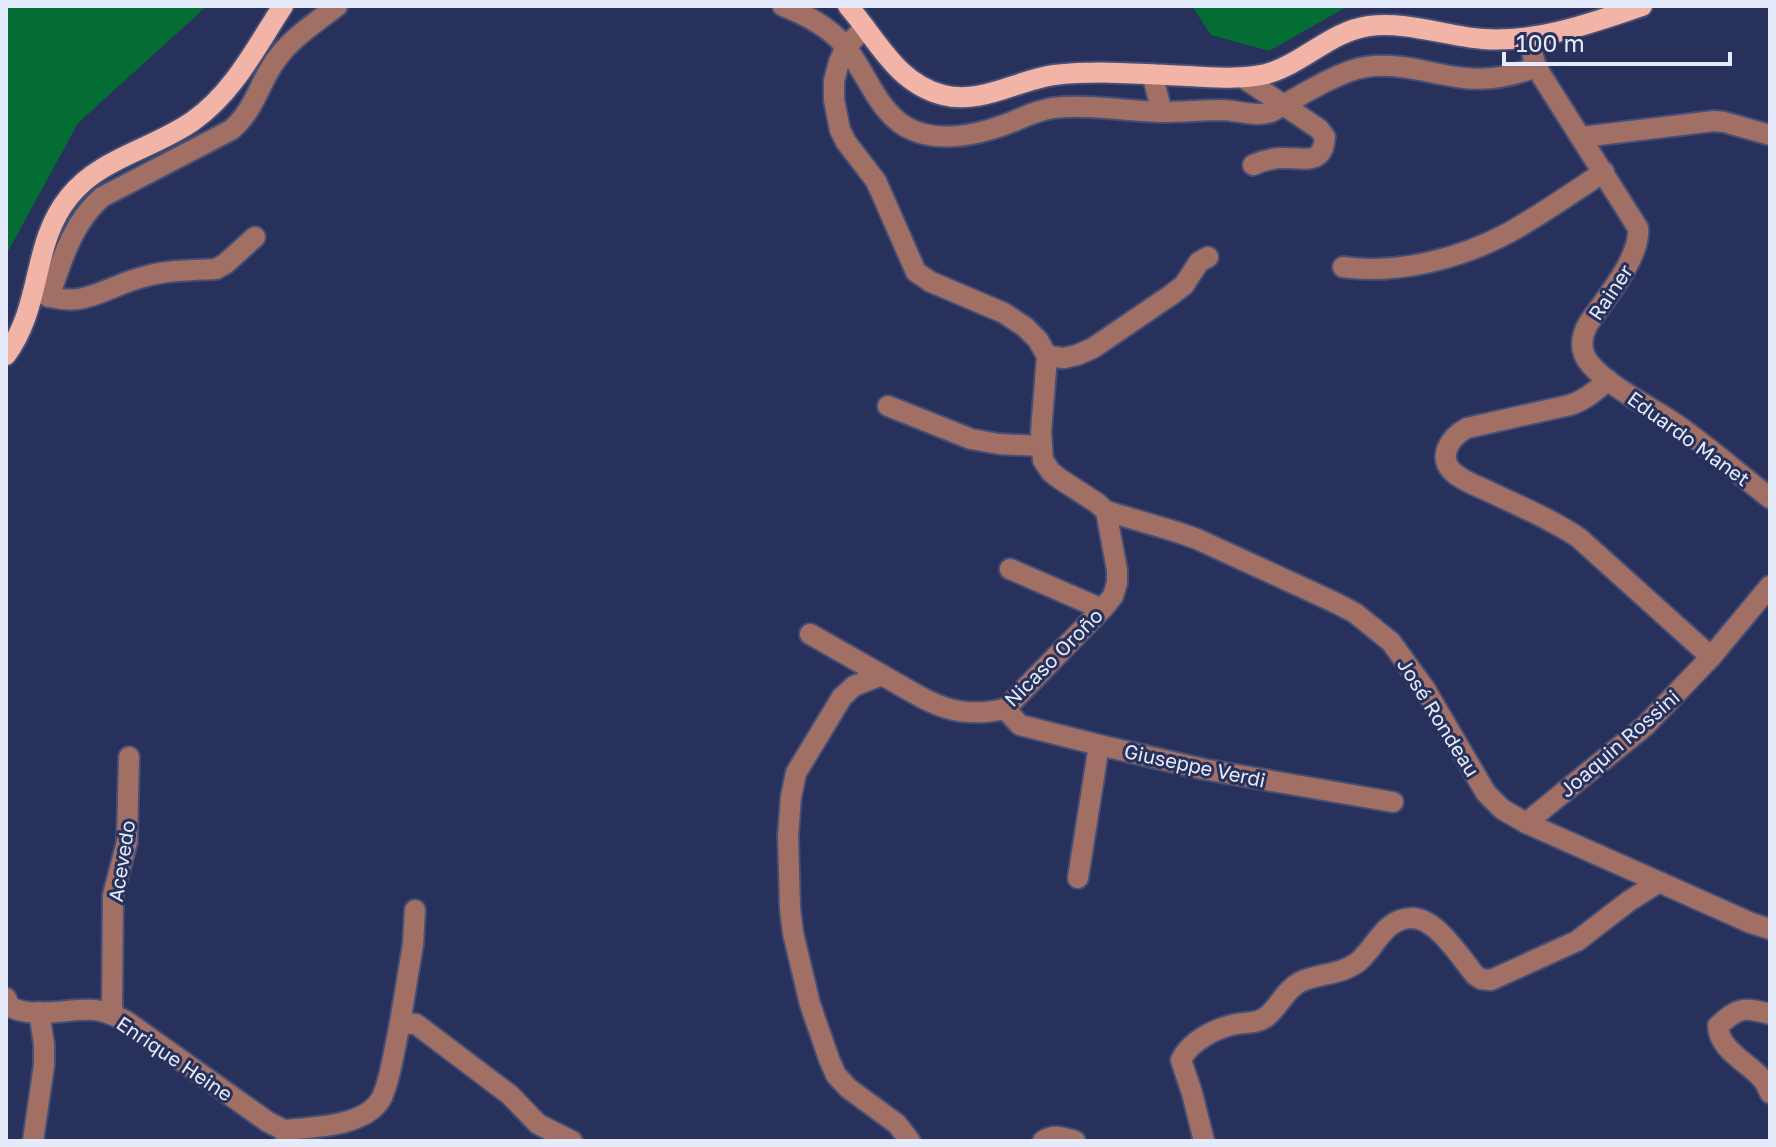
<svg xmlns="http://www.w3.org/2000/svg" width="1776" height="1147" font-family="'Golos Text',sans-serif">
  <rect width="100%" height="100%" fill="#27315c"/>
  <g fill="#036d33">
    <polygon points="6,6 207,6 78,123 6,255"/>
    <polygon points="1194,6 1348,6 1269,51 1211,35 1194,9"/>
  </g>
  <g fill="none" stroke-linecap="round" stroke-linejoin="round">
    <defs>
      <g id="minor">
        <path d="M783,6C806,15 828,26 844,45C866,71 876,109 906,127C938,145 981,134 1012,122C1026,116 1038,110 1053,108C1088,104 1126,111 1162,112C1183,112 1203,110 1223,110C1240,111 1255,117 1271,112C1295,99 1340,70 1366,67C1399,62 1431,74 1464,78C1489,81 1513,76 1536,67"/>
        <path d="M865,27L846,47L839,62L834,81V100L840,130L846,142L876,181L916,272L931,282L1004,313L1025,327L1038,340L1047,356L1041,432L1043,460L1051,472L1060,479L1097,503L1106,511L1117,570V583L1113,596L1105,606L1005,709C951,721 927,700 882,675L854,686L842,697L796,773L791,797L788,836L790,908L793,933L810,1004L829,1059L836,1075L848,1088L897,1124L910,1141"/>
        <path d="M1528,38L1536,67L1638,228C1641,257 1605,299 1588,324C1581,337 1579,351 1590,364C1612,389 1650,406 1677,425C1709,447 1739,474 1770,498"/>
        <polyline points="1152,74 1162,112"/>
        <path d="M1242,77L1319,129L1325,137C1324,143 1324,150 1318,155C1310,162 1290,157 1279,158C1270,159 1262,161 1253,165"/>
        <polyline points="1582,137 1714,121 1724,122 1770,135"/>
        <path d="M1343,267C1398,275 1462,258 1510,232C1542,214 1573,192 1604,172"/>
        <path d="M38,292C82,313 106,285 147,276C169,270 193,270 216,269L225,264L255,237"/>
        <path d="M49,297C62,260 72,223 102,197L231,130C257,108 259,80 279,56C294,36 318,21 337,6"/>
        <polyline points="1047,356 1064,358 1077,355 1093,348 1171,295 1184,285 1199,262 1208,257"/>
        <path d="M1608,380C1596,391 1585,400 1570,405L1467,428C1450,437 1436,458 1454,473C1463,481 1477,486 1488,491C1519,506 1551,519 1579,538L1711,657"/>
        <polyline points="888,406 971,439 999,444 1041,446"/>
        <polyline points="1106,511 1177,532 1197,539 1336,603 1355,613 1391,642 1425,689 1486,793 1502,809 1526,823 1659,882 1751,923 1770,929"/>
        <polyline points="1010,569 1102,609"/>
        <polyline points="810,634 882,675"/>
        <polyline points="1005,709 1020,725 1099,745 1203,769 1393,802"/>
        <polyline points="1526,823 1645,726 1711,657 1770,586"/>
        <polyline points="1078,878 1099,745"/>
        <path d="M6,998L10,1007C35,1019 68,1008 95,1010C106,1011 116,1016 126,1021L268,1122L284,1130L287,1141"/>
        <polyline points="112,1014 113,895 127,842 129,757"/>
        <path d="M1770,1014C1743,1007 1739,1007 1718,1026C1719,1051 1750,1063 1764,1081C1767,1085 1768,1089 1770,1093"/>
        <polyline points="400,1023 413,944 415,910"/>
        <path d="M284,1130C313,1127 367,1127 382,1097C391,1078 395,1045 400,1023L416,1024L510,1095L538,1124L572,1141"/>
        <polyline points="33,1141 44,1065 44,1044 39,1012"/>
        <path d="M1043,1141C1054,1134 1063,1137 1075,1141"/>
        <path d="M1204,1141L1192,1093L1181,1060C1190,1041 1216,1028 1236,1024C1246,1022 1257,1024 1266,1017C1279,1007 1285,990 1300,982C1319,973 1341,975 1358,962C1377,946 1384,918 1413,918C1437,919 1461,958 1475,975L1481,979L1491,980L1577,941L1629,901L1659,882"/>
      </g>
      <g id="major">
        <path d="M848,6C877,39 896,83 943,95C981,105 1017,80 1054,75C1099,70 1143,74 1187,76C1213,77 1241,80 1266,74C1303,64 1331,31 1369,26C1407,21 1445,36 1483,39C1538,43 1591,23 1642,6"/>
        <path d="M6,355C43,305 31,244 69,197C100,158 153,149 193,121C234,92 256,47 283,6"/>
      </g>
    </defs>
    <use href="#minor" stroke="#454f75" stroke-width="24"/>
    <use href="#major" stroke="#454f75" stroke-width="24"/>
    <use href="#minor" stroke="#a26f65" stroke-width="20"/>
    <use href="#major" stroke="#f3b4a8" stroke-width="20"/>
  </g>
  <g text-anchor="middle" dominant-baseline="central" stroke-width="6" stroke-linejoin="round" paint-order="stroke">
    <g font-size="20" fill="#e5ebfb" stroke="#27315c">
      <text transform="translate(1610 292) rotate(-56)">Rainer</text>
      <text transform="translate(1689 438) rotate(36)">Eduardo Manet</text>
      <text transform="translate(1053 657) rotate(-45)">Nicaso Oroño</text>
      <text transform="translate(1439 717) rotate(58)">José Rondeau</text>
      <text transform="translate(1619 743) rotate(-41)">Joaquin Rossini</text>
      <text transform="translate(1195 765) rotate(12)">Giuseppe Verdi</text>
      <text transform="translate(121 861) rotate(-81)">Acevedo</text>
      <text transform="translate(175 1058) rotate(34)">Enrique Heine</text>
    </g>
  </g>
  <rect width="1776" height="1147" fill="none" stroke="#e5ebfb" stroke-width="16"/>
  <path d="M1504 52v12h226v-12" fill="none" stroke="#e5ebfb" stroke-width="4"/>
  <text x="1516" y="52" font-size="24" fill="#e5ebfb" stroke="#27315c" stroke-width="6" paint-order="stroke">100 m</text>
</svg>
